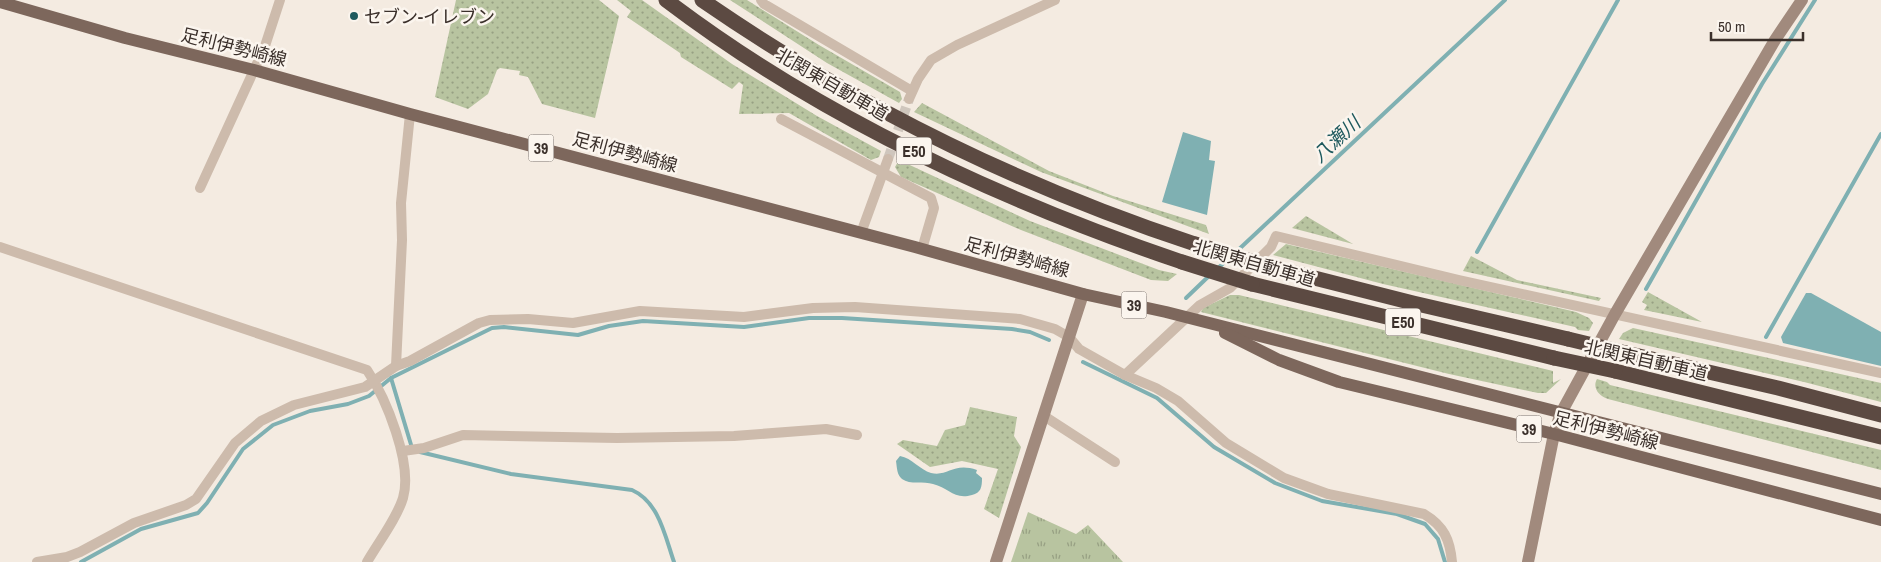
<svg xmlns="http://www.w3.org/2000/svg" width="1881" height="562" font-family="'Archivo Narrow','Noto Sans JP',sans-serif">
  <defs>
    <pattern id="grass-dots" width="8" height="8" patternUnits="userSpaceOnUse" patternTransform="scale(1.25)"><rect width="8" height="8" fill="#b8c4a0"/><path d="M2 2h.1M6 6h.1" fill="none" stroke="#97a083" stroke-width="1.8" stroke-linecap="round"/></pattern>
    <pattern id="park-tufts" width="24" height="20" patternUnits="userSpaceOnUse" patternTransform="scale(1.25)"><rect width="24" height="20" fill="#b8c4a0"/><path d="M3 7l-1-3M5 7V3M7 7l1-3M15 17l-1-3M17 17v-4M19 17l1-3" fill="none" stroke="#97a083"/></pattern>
  </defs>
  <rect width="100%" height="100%" fill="#f4ebe1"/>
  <g fill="url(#grass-dots)">
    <polygon points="456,0 599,0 619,16 595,118 542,104 528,77 519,75 520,71 500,68 497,70 488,94 468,109 435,97"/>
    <polygon points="617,0 642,0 732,64 817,116 881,151 879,157 871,160 789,113 739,114 743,85 739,82 732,89 681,57 680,53 627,17 631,11"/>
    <polygon points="730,0 747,0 819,45 900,92 902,99 899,103 827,63"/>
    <polygon points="922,103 1049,171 1113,196 1206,225 1209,234 1041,172 914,112"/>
    <polygon points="899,160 1030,221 1159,270 1177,274 1168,281 1151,280 1021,230 901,177 895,167"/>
    <polygon points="1306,216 1353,244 1292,228"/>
    <polygon points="1286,244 1576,312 1589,318 1593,323 1589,331 1578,330 1575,327 1383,284 1273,255"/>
    <polygon points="1471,256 1517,280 1601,298 1599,301 1463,271"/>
    <polygon points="1648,292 1702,322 1644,310 1647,305 1642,302"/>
    <polygon points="1230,295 1239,295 1553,371 1553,383 1561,379 1546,393 1538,393 1449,374 1201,312 1203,308"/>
    <polygon points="1633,328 1881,383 1881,402 1804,382 1619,339 1623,333"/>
    <path d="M1597,379L1607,382L1610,385L1881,450V470L1608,399C1599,396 1592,388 1597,379Z"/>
    <polygon points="970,407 1017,417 1014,436 1021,447 999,518 984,509 998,469 962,461 930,467 897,444 903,440 937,446 945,430 965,425"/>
  </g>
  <polygon fill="url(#park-tufts)" points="1028,512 1076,534 1088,525 1123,562 1011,562"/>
  <g fill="#7fb0b2">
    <polygon points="1183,132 1211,141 1209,160 1215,161 1207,215 1162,202"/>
    <polygon points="1806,293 1811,293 1881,332 1881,366 1783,343 1781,337"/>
    <path d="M900,456C912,458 920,470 931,473C948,477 953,462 977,470L976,473L982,478C982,487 981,493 972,495C954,500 949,488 933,484C924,481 910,485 902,479C897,475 897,468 896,461Z"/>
  </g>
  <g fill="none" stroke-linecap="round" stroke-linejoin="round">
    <g stroke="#7fb0b2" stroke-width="4">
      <polyline points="1236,252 1505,0"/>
      <polyline points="1477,252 1618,0"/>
      <polyline points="1217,269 1229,258"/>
      <polyline points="1646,289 1762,84 1815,0"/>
      <polyline points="1186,298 1210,275"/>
      <polyline points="1766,337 1881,134"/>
      <polyline points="1083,362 1157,398 1214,447 1275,483 1322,501 1397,514 1425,524 1438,539 1445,562"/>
      <polyline points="391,378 412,448"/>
      <path d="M420,452L511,474L632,490C659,502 665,536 674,562"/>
      <polyline points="81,562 141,529 198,513 207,503 243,449 273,425 310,411 348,404 369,396 391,378 492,328 504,327 578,335 609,326 643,321 744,327 809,318 842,318 1012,329 1030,332 1049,340"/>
    </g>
    <polyline stroke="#cfc6bd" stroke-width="10" stroke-dasharray="10 5" stroke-linecap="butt" points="888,159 909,99"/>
    <g stroke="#cdbbac" stroke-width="10">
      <polyline points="761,0 764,4 912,91"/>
      <polyline points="909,99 918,79 931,60 957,45 1055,0"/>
      <polyline points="781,119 931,198 934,208 922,249"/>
      <polyline points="200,188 265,46 280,0"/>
      <polyline points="861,233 888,159"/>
      <path d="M0,247L367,370C386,398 413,464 403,498C397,518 378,543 367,562"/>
      <polyline points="396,366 402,240 401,203 410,114"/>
      <polyline points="1125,375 1200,305 1230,288 1271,247 1276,236 1459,280 1881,373"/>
      <polyline points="1044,416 1115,462"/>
      <polyline points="403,451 424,448 463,435 617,438 734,436 826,429 857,435"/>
      <path d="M37,562L67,557L80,552L134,523L186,505L196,499L235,443L261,421L294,405L365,387L396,366L410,361L479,323L490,320L528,319L573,323L640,311L744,317L813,308L855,307L1020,319L1055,329L1069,337L1079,349L1125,375L1156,388L1178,401L1226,443L1284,478L1328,494L1424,514C1444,526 1450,540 1452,562"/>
    </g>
    <g stroke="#a18a7d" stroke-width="12">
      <polyline points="996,562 1083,294"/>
      <polyline points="1528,562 1554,434 1561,413 1615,314 1720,134 1775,40 1802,0"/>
    </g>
    <g stroke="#7d675c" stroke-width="12">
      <polyline points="0,2 125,38 254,70 410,114 915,247 1083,294 1166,312 1881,494"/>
      <polyline points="1225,333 1279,360 1339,382 1554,434 1881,520"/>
    </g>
    <g stroke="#5c4a42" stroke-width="15">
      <path d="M666,0C820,117 999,200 1182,262"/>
      <path d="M702,0C854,105 1019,186 1195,244"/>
      <polyline points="1267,266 1413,303 1568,339"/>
      <polyline points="1252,284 1554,358"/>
      <polyline points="1626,353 1778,388 1881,415"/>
      <polyline points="1615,371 1881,437"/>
    </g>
    <g stroke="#5c4a42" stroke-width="15">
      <polyline points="1195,244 1267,266"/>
      <polyline points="1182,262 1252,284"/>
      <polyline points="1568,339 1626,353"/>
      <polyline points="1554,358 1615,371"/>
    </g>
  </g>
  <circle fill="#1f5a5e" stroke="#fbf5ee" stroke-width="2" cx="354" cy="16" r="5"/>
  <g text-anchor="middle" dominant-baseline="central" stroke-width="5" stroke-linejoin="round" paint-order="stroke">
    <g fill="#fbf5ee" stroke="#756b66" stroke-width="1">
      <rect x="528.5" y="134.5" width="25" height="27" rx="4"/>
      <rect x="896.5" y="137.5" width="35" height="27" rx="4"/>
      <rect x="1121.5" y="291.5" width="25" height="27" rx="4"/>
      <rect x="1385.5" y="308.5" width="35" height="27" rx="4"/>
      <rect x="1516.5" y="415.5" width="25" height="27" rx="4"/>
    </g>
    <g font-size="16" font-weight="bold" fill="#3b302b">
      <text x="541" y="148">39</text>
      <text x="914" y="151">E50</text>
      <text x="1134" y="305">39</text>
      <text x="1403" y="322">E50</text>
      <text x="1529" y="429">39</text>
    </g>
    <g font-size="18" fill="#3b302b" stroke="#fbf5ee" text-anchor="start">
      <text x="364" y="16">セブン-イレブン</text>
    </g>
    <g font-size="18" fill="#3b302b" stroke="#fbf5ee">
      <text transform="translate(234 47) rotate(14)">足利伊勢崎線</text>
      <text transform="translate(832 84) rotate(30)">北関東自動車道</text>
      <text transform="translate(625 152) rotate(15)">足利伊勢崎線</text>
      <text transform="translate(1017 257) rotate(15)">足利伊勢崎線</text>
      <text transform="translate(1254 263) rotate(16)">北関東自動車道</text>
      <text transform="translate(1646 360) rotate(13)">北関東自動車道</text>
      <text transform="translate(1606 430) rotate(14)">足利伊勢崎線</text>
    </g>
    <g font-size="19" font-style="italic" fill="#1f5a5e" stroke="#fbf5ee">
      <text transform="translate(1336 139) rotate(-43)">八瀬川</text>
    </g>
  </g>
  <path d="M1711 32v8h92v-8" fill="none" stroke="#3b302b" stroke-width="2.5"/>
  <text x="1718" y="32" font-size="15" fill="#3b302b" stroke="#fbf5ee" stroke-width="4" paint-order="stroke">50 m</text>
</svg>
